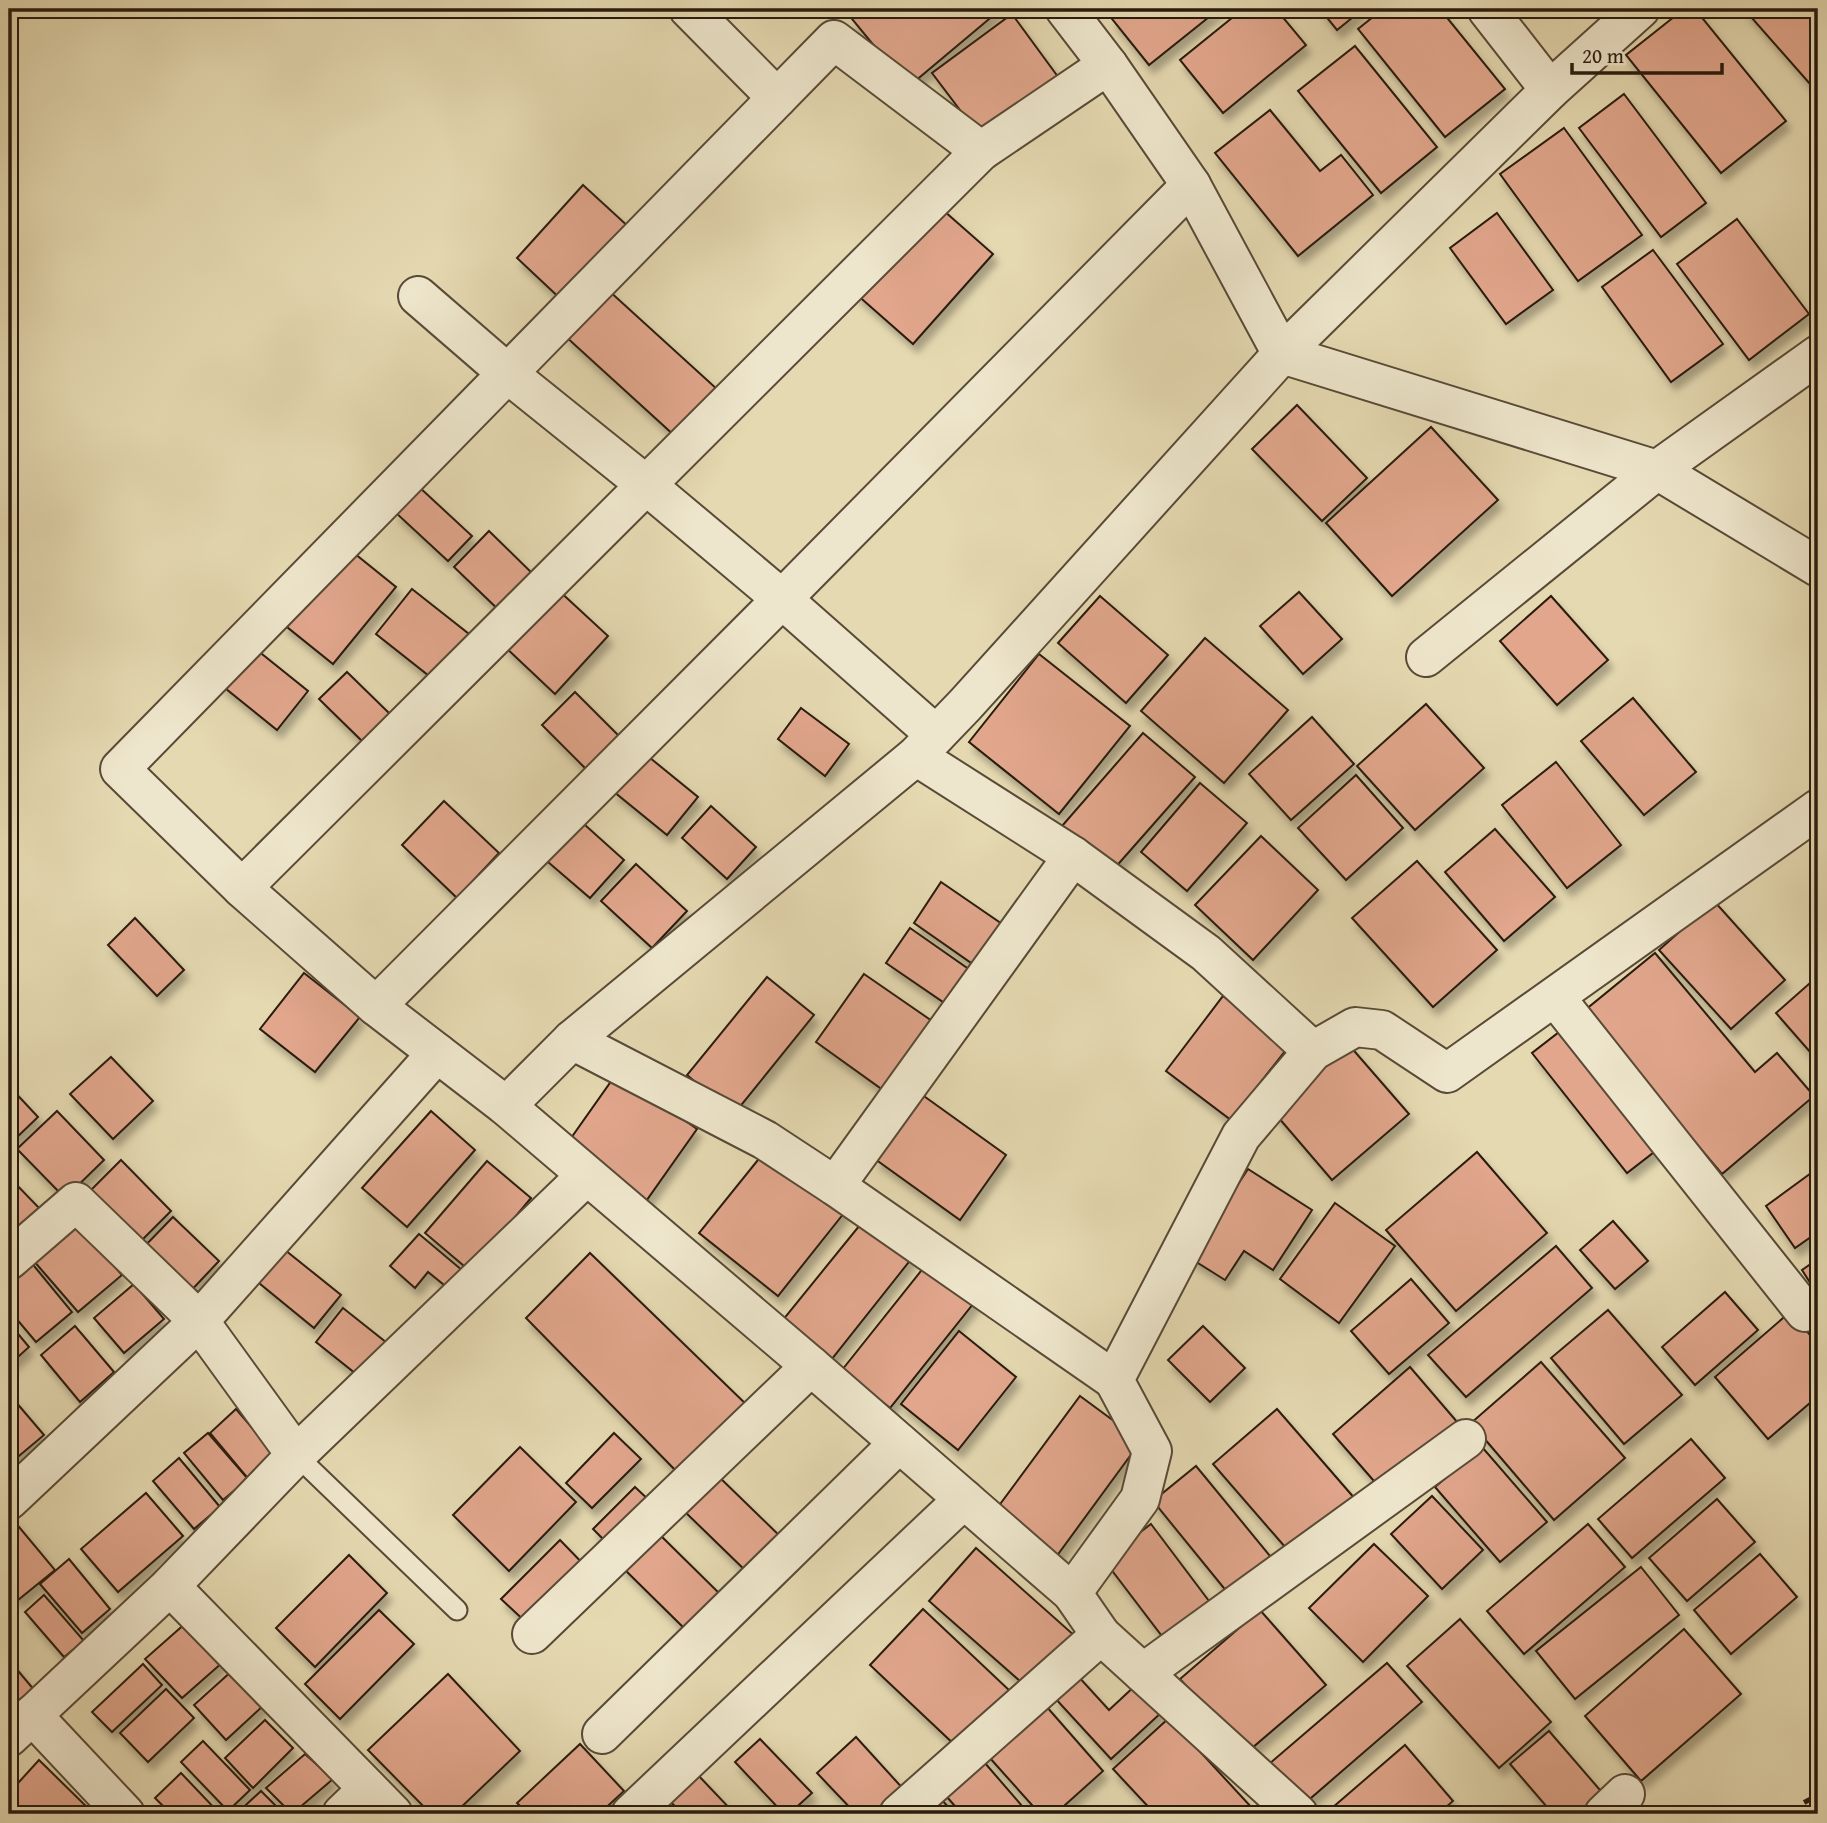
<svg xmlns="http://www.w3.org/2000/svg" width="1827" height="1823" font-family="'Gentium Book Plus',serif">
  <defs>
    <filter id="shadow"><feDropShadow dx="4.5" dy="8" stdDeviation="3.5" flood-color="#0004"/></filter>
  </defs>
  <rect width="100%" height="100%" fill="#e5d9b1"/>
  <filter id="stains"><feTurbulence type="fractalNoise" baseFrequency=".00286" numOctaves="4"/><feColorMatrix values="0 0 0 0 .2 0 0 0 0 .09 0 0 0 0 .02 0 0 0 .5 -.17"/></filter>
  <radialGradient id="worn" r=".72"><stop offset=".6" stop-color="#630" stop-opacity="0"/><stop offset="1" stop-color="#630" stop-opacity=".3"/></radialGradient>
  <g fill="#e1a68c" stroke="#291b0e" stroke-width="2" filter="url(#shadow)">
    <polygon points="865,9 1001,9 908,87 852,19"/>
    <polygon points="1124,9 1219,9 1149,65 1112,19"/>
    <polygon points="1243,9 1276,9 1306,45 1223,113 1180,60"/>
    <polygon points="1320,9 1363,9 1337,30"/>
    <polygon points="1383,9 1440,9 1505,89 1445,137 1358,29"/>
    <polygon points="1684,9 1695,9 1786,121 1721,173 1626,55"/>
    <polygon points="1744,9 1818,9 1818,93"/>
    <polygon points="1012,14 1064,85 985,143 932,73"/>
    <polygon points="1355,46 1437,147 1381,193 1298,91"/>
    <polygon points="1624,94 1706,203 1661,237 1579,128"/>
    <polygon points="1270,110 1320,171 1341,155 1373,195 1298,256 1215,153"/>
    <polygon points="1564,128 1642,235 1578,281 1500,174"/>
    <polygon points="583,185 631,229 565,303 517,258"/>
    <polygon points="935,203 993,254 913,344 855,293"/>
    <polygon points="1497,213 1553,290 1506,324 1450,248"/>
    <polygon points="1737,219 1809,314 1749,360 1677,264"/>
    <polygon points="1653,250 1723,344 1671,382 1602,287"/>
    <polygon points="607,289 718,390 676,437 564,335"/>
    <polygon points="1297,405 1367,478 1322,521 1252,449"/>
    <polygon points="1431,427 1498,500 1392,596 1326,523"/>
    <polygon points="418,486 472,536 448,561 395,512"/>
    <polygon points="489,531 538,579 504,615 454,567"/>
    <polygon points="344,545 396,587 333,664 282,623"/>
    <polygon points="556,588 608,636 555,694 503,645"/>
    <polygon points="412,589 469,634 433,679 376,634"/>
    <polygon points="1299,592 1342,639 1303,674 1260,626"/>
    <polygon points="1100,596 1168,655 1126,703 1058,643"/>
    <polygon points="1551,596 1608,660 1557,705 1500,641"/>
    <polygon points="1205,638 1288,710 1224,783 1141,711"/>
    <polygon points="252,646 308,691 277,730 220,684"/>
    <polygon points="1039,654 1130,726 1059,814 969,742"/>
    <polygon points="347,672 391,715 363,742 319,699"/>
    <polygon points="575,692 623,740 590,773 542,725"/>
    <polygon points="1633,698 1696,772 1644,815 1581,741"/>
    <polygon points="1426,704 1484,768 1415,830 1357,766"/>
    <polygon points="801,708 849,744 825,776 778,739"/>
    <polygon points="1312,717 1354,764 1291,820 1249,774"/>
    <polygon points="1143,733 1195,777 1113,870 1062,826"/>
    <polygon points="644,753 698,797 667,835 613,791"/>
    <polygon points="1556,762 1621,845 1567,888 1502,805"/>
    <polygon points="1356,775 1403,828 1346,880 1298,828"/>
    <polygon points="1200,783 1247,823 1187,891 1141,852"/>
    <polygon points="444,801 499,853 457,898 402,845"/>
    <polygon points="711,806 756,847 727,879 682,838"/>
    <polygon points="575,816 624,860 590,898 541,856"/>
    <polygon points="1495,829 1555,897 1504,941 1445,872"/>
    <polygon points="1261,836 1318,890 1253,960 1195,905"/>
    <polygon points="1417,861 1497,950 1433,1007 1352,918"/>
    <polygon points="636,864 687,911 652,948 601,901"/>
    <polygon points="941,882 1005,926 977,967 914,923"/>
    <polygon points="1714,901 1785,980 1731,1029 1659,950"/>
    <polygon points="135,918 184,970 157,996 108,945"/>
    <polygon points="910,928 970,970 946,1004 886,963"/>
    <polygon points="1655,953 1755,1072 1777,1053 1814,1096 1722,1174 1584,1011"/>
    <polygon points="304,973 360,1017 315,1072 260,1029"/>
    <polygon points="864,974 932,1021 883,1090 816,1042"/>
    <polygon points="1818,976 1818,1061 1776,1013"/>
    <polygon points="767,977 814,1015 734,1114 687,1075"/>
    <polygon points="1223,996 1289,1046 1231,1120 1166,1071"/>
    <polygon points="1563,1029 1658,1149 1627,1173 1532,1053"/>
    <polygon points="1349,1045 1409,1114 1332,1180 1272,1110"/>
    <polygon points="111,1057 153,1101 113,1139 70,1094"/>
    <polygon points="617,1073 697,1129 644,1204 564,1148"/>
    <polygon points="9,1086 38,1117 13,1141 9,1136"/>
    <polygon points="921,1094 1006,1155 960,1220 875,1159"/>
    <polygon points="57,1111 104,1160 65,1198 17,1149"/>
    <polygon points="431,1111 475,1150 407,1227 362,1188"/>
    <polygon points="770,1145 848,1208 778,1296 699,1233"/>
    <polygon points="1477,1152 1547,1233 1456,1311 1386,1230"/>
    <polygon points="121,1160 171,1211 135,1247 85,1196"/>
    <polygon points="487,1161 531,1198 470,1271 425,1233"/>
    <polygon points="1818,1168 1818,1232 1795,1248 1766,1206"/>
    <polygon points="1248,1169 1312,1210 1273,1270 1244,1251 1225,1280 1190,1258"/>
    <polygon points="9,1177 44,1213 9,1237"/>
    <polygon points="1335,1203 1395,1246 1339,1323 1280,1279"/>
    <polygon points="173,1217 219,1261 185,1297 139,1252"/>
    <polygon points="864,1220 912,1258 831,1360 782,1321"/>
    <polygon points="1613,1221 1648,1261 1615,1289 1580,1250"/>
    <polygon points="77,1223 122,1275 78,1312 33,1260"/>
    <polygon points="419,1234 469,1276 454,1293 428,1272 415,1288 390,1266"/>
    <polygon points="1556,1246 1592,1288 1466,1397 1428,1355"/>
    <polygon points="285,1250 341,1295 314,1328 259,1283"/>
    <polygon points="590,1253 751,1409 682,1477 526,1318"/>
    <polygon points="25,1255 72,1312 36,1342 9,1310 9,1270"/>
    <polygon points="933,1256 981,1294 890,1408 842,1370"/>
    <polygon points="1818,1259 1818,1295 1802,1270"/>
    <polygon points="1411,1279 1449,1323 1389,1374 1351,1331"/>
    <polygon points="134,1284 164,1319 124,1353 94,1318"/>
    <polygon points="1725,1292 1758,1330 1695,1385 1662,1347"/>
    <polygon points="343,1308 392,1347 365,1381 316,1342"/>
    <polygon points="1608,1310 1682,1395 1624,1444 1551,1358"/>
    <polygon points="1790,1312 1818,1344 1818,1396 1768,1439 1715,1377"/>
    <polygon points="9,1323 29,1347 9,1365"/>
    <polygon points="75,1326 114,1372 80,1402 41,1355"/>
    <polygon points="1203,1326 1245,1368 1210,1402 1168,1360"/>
    <polygon points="959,1331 1016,1377 958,1450 901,1404"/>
    <polygon points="1541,1362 1625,1458 1554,1520 1471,1423"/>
    <polygon points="1410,1367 1464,1430 1387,1496 1333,1434"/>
    <polygon points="9,1394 44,1435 13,1461 9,1457"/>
    <polygon points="1080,1396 1141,1441 1056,1557 995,1511"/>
    <polygon points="236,1409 278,1458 250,1481 210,1433"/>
    <polygon points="1277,1409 1356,1500 1292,1555 1213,1464"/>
    <polygon points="208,1433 248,1479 223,1500 184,1453"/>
    <polygon points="614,1433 641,1459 592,1508 566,1483"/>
    <polygon points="1691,1439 1725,1478 1632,1558 1598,1519"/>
    <polygon points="520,1447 576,1502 509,1571 453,1515"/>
    <polygon points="1482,1447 1547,1522 1500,1562 1435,1487"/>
    <polygon points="179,1458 220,1507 194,1529 153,1481"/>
    <polygon points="1196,1466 1275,1562 1232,1598 1153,1501"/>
    <polygon points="714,1472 784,1540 750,1575 680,1507"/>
    <polygon points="635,1487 653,1504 610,1546 593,1529"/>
    <polygon points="146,1493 183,1536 118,1592 81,1549"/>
    <polygon points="1432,1496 1483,1550 1442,1589 1391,1534"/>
    <polygon points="1717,1499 1755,1542 1687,1601 1649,1558"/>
    <polygon points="9,1515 55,1570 18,1600 9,1589"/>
    <polygon points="1151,1524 1215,1609 1168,1644 1104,1560"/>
    <polygon points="1588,1524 1625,1567 1524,1654 1487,1611"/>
    <polygon points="655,1530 724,1598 689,1633 620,1565"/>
    <polygon points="560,1540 590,1571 530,1626 501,1599"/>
    <polygon points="1374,1544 1428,1596 1363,1662 1309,1608"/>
    <polygon points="976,1548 1076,1637 1029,1689 929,1601"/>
    <polygon points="1760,1554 1797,1597 1731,1654 1694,1610"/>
    <polygon points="349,1555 387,1593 315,1667 276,1628"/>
    <polygon points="69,1559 110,1609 82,1633 40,1584"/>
    <polygon points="1641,1567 1679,1615 1575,1699 1536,1651"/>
    <polygon points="44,1595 84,1641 64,1657 25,1612"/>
    <polygon points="923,1609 1010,1691 957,1747 870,1665"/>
    <polygon points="379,1610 414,1644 340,1719 305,1684"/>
    <polygon points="1260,1610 1326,1685 1245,1754 1180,1679"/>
    <polygon points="1460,1619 1551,1722 1499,1768 1407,1666"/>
    <polygon points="187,1622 223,1662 182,1698 145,1659"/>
    <polygon points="1684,1629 1741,1694 1641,1781 1585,1716"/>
    <polygon points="9,1660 35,1691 9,1714"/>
    <polygon points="1387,1663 1422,1702 1304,1804 1269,1764"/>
    <polygon points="143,1664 162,1685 112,1732 92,1712"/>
    <polygon points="233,1670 264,1705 226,1740 194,1705"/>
    <polygon points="448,1674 520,1751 454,1814 431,1814 368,1750"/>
    <polygon points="1077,1675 1109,1710 1137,1684 1163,1711 1111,1759 1054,1697"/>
    <polygon points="166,1689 194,1718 148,1762 120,1733"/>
    <polygon points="1039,1698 1103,1771 1055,1814 1040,1814 981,1748"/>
    <polygon points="1169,1718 1253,1809 1248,1814 1155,1814 1113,1769"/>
    <polygon points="265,1720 293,1748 253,1788 225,1758"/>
    <polygon points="1549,1731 1606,1797 1586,1814 1553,1814 1510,1764"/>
    <polygon points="856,1737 906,1792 881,1814 856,1814 817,1773"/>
    <polygon points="760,1739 812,1793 789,1814 784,1814 735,1762"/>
    <polygon points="203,1741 250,1790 228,1811 181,1762"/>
    <polygon points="580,1744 624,1791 599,1814 528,1814 517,1803"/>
    <polygon points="1405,1745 1453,1801 1438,1814 1325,1814"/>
    <polygon points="305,1754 333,1779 292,1814 266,1788"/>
    <polygon points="978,1755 1029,1814 962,1814 939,1788"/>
    <polygon points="39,1760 94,1814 9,1814 9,1793"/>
    <polygon points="181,1773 220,1814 171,1814 155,1798"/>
    <polygon points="697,1774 735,1814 682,1814 669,1800"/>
    <polygon points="261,1791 284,1814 236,1814"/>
    <polygon points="936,1794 955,1814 914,1814"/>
  </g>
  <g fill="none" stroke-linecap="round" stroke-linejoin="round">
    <defs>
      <polyline id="lane" points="296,1455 457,1610"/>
      <g id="street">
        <polyline points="689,9 777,98"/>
        <polyline points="1065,9 1108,65 1191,185 1282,354 1550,90 1487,9"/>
        <polyline points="1550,90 1640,9"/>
        <polyline points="1191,185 782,599 376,1006 506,1106 811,1366 1072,1593 1101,1635 1298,1814"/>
        <polyline points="418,296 507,373 645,484 782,599 936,735"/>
        <polyline points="1426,657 1657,470 1818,355"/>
        <polyline points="916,756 1073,856 1206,953 1313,1051"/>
        <polyline points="242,888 120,769 834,40 981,151"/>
        <polyline points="1555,997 1805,1312"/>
        <polyline points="376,1006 242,888 981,151 1108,65"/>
        <polyline points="572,1040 765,1140 835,1186 1114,1380"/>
        <polyline points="506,1106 572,1040 916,756 965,705 1282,354 1657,470 1818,567"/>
        <polyline points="835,1186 1073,856"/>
        <polyline points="9,1260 76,1202 199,1321 296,1455"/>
        <polyline points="9,1500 199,1321 437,1053"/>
        <polyline points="170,1586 393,1814"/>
        <polyline points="1072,1593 1140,1499 1152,1451 1114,1380 1241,1136 1313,1051 1355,1027 1382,1030 1447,1073 1818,809"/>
        <polyline points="532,1634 811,1366"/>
        <polyline points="1143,1673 1466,1439"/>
        <polyline points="32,1715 125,1814"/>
        <polyline points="602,1734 899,1443"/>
        <polyline points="9,1737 170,1586 296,1455 586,1176"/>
        <polyline points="342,1814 368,1789"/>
        <polyline points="631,1814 964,1499"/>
        <polyline points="899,1814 1101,1635"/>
        <polyline points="1604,1814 1625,1794"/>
      </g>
    </defs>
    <use href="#lane" stroke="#584a37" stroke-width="23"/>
    <use href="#street" stroke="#584a37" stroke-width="42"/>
    <use href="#lane" stroke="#eee6cc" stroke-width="19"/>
    <use href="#street" stroke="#eee6cc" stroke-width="38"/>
    <polyline stroke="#291b0e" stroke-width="5" stroke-dasharray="12 12" stroke-linecap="butt" points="1783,1814 1818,1795"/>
  </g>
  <rect width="1827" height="1823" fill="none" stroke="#e5d9b1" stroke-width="35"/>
  <rect x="10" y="10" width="1806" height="1802" fill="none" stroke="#291b0e" stroke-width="3.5"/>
  <rect x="18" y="18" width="1792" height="1788" fill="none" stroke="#291b0e" stroke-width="2"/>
  <path d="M1572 63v10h150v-10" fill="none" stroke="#291b0e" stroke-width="3.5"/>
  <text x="1582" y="63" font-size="21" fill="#291b0e" stroke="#eee6cc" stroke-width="5" paint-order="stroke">20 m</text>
  <rect width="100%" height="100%" filter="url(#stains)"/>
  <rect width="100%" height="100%" fill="url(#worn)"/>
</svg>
